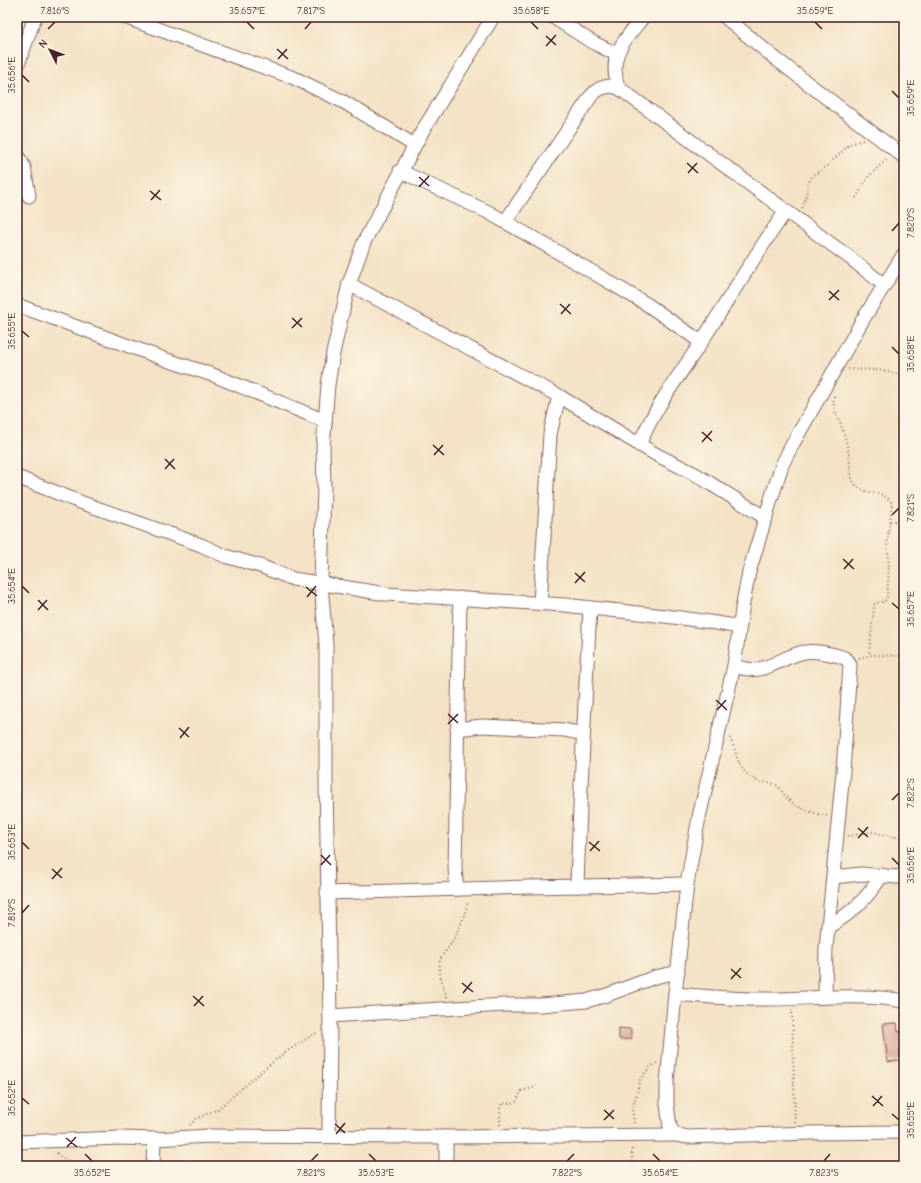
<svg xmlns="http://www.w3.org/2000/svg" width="921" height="1183" font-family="'Comic Neue',sans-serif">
  <rect width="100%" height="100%" fill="#fcf5e5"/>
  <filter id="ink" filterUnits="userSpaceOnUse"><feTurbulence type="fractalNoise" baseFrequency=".025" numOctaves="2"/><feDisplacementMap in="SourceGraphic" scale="8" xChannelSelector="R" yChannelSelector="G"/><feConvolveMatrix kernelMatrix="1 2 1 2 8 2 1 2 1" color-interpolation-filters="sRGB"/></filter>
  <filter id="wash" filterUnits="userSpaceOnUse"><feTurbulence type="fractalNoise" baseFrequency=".012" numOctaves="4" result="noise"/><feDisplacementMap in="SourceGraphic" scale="16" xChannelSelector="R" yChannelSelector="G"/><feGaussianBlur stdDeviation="0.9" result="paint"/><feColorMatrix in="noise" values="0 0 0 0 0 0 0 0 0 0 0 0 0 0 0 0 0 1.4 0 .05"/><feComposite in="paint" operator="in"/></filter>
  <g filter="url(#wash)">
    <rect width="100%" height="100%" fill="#f3e2c5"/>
    <g id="blocks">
      <g fill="#daa898">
        <polygon points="897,1023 898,1032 904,1031 904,1049 899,1049 901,1060 888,1062 883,1024"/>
        <polygon points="619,1028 631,1029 631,1039 619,1039"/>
      </g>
    </g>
  </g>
  <g filter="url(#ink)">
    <use href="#blocks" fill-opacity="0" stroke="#856361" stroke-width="1"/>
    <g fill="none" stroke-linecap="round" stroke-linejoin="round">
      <defs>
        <g id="minor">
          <polyline points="124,17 294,78 344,102 414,145"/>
          <polyline points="553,17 592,42 616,54"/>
          <polyline points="725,17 776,59 904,157"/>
          <polyline points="17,67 35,17"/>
          <path d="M618,87C608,54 624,41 643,17"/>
          <polyline points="17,155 24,167 29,196"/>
          <polyline points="400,171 488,212 589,270 648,305 701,342"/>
          <path d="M505,222L591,96C599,87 608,84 619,88L850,258L884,285"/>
          <polyline points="904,254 862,321 791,447 782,465 772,496 749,572 743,603 734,666 699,817 687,884 675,994 667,1083 667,1104 670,1127 673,1132 677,1135 688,1137 810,1133 904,1132"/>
          <polyline points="349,284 559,396 630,439 657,455 695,474 766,518"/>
          <polyline points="17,305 167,360 213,375 325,421"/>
          <path d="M639,445C656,405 679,376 702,341C730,297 756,253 786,211"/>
          <path d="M17,477L80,502L201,545L225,556L260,566L293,579L386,594L565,605C623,612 682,616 739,627"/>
          <polyline points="540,604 550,434 559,396"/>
          <path d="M734,666C742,668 750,671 759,669C775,666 789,654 805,652C815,650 826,653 835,655C842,657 848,658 850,665L843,772L826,948L825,997"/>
          <polyline points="457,729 482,726 564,730 583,734"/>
          <polyline points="833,877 861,874 897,877 904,875"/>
          <path d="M577,886C580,794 585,701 590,609"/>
          <polyline points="457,889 455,869 460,598"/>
          <polyline points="327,893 528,887 687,884"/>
          <path d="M828,927C853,912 866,900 882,875"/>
          <path d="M675,994C701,996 728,999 754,999C804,1000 855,992 904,1001"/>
          <polyline points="330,1016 504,1005 541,1005 586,1001 607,995 655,977 678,972"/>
          <polyline points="329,1136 330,1016 326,782 326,645 321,583 324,487 323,447 328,385 333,353 349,284 364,242 423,130 493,17"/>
          <polyline points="446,1137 446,1166"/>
          <polyline points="17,1142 120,1138 154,1139 210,1136 446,1137 677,1135"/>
          <polyline points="153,1166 154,1139"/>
        </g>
      </defs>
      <use href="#minor" stroke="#856361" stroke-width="15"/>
      <g stroke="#856361" stroke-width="2" stroke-dasharray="1 3" stroke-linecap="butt">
        <polyline points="856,198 868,177 887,159"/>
        <polyline points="802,208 806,197 808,184 812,176 827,166 850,144 863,140"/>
        <polyline points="848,369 878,370 904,375"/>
        <path d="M834,396C832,412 838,414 842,428C846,439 849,452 850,464C850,471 851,481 857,486C870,497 880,488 892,503L887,543L889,567L887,598L884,602L876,603L874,605L869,655"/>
        <polyline points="890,521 904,522"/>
        <polyline points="859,658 872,655 904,656"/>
        <path d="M730,738C739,756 735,770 758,781C763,783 770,782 776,785C781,788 783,795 788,799C798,809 814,813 827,816"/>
        <polyline points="848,836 873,832 904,839"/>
        <path d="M447,997C443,985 438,973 440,960C442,954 449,948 452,942C459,930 465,915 468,901"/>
        <polyline points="792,1009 795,1123"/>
        <polyline points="634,1123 632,1108 637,1094 639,1081 649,1068 657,1063"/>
        <polyline points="190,1125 196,1119 218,1109 263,1070 287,1051 318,1032"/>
        <path d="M500,1125V1106C505,1101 511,1105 517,1101L521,1091L533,1088L536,1085"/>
        <path d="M57,1153C61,1161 82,1163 92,1166"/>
        <polyline points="632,1166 632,1147"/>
      </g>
      <use href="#minor" stroke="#fff" stroke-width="13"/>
    </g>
  </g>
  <path fill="none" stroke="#4a1f2b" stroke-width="1.5" d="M247,22L254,29M531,22L538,29M815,22L822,29M48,29L55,22M305,29L311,22M546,36L556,45M546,46L556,35M277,49L288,59M278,59L287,49M22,75L29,82M892,91L899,98M687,163L698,173M688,173L697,163M419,177L429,186M419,187L429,176M150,191L161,200M151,200L160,190M892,231L899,223M829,291L839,300M829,300L839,290M560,304L571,314M561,314L570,304M292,318L302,327M292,328L302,318M22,331L29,337M892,347L899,354M702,432L712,441M702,442L712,431M433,445L444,455M434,455L443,445M165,459L175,469M165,469L174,459M892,515L899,508M843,559L854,569M844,569L853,559M575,573L585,582M575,583L585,572M22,586L29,593M306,587L317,596M307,597L316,586M38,600L48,610M892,603L899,609M38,610L47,600M716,700L727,710M717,710L726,700M448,714L458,723M448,724L458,714M179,728L189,737M180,738L189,727M892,800L899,793M858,828L868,837M858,838L868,827M22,842L29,849M589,842L600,851M590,851L599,841M321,855L331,865M892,858L899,865M321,865L330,855M52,869L62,878M52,879L62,868M22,913L29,905M731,969L741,978M731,979L741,968M462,983L473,992M463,993L472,982M193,996L204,1006M194,1006L203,996M872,1096L883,1106M22,1098L29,1104M873,1106L882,1096M604,1110L614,1119M892,1114L899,1120M604,1120L614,1110M335,1124L345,1133M336,1134L345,1123M66,1138L77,1147M67,1147L76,1137M85,1154L92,1161M369,1154L376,1161M653,1154L660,1161M311,1161L318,1154M567,1161L574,1154M824,1161L830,1154"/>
  <rect width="921" height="1183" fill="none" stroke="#fcf5e5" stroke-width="44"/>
  <g transform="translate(50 50) rotate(312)" stroke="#fcf5e5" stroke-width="3" paint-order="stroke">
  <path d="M0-3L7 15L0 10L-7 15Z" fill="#4a1f2b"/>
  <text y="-6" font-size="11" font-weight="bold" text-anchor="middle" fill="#4a1f2b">N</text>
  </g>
  <rect x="22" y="22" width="877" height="1139" fill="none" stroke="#4a1f2b" stroke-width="1.5"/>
  <g font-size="10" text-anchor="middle" fill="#4a1f2b">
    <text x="55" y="14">7.816°S</text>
    <text x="247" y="14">35.657°E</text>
    <text x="311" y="14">7.817°S</text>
    <text x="531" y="14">35.658°E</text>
    <text x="815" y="14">35.659°E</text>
    <text transform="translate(11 75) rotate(-90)" y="4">35.656°E</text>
    <text transform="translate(910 98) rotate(-90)" y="4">35.659°E</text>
    <text transform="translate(910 223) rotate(-90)" y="4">7.820°S</text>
    <text transform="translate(11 331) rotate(-90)" y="4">35.655°E</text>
    <text transform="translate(910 354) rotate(-90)" y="4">35.658°E</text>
    <text transform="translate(910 508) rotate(-90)" y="4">7.821°S</text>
    <text transform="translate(11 586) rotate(-90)" y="4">35.654°E</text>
    <text transform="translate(910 609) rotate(-90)" y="4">35.657°E</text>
    <text transform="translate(910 793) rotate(-90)" y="4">7.822°S</text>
    <text transform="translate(11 842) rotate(-90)" y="4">35.653°E</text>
    <text transform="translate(910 865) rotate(-90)" y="4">35.656°E</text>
    <text transform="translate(11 913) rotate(-90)" y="4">7.819°S</text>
    <text transform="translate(11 1098) rotate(-90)" y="4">35.652°E</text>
    <text transform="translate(910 1120) rotate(-90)" y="4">35.655°E</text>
    <text x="92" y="1176">35.652°E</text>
    <text x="311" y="1176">7.821°S</text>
    <text x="376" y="1176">35.653°E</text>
    <text x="567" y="1176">7.822°S</text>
    <text x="660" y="1176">35.654°E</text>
    <text x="824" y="1176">7.823°S</text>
  </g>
</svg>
